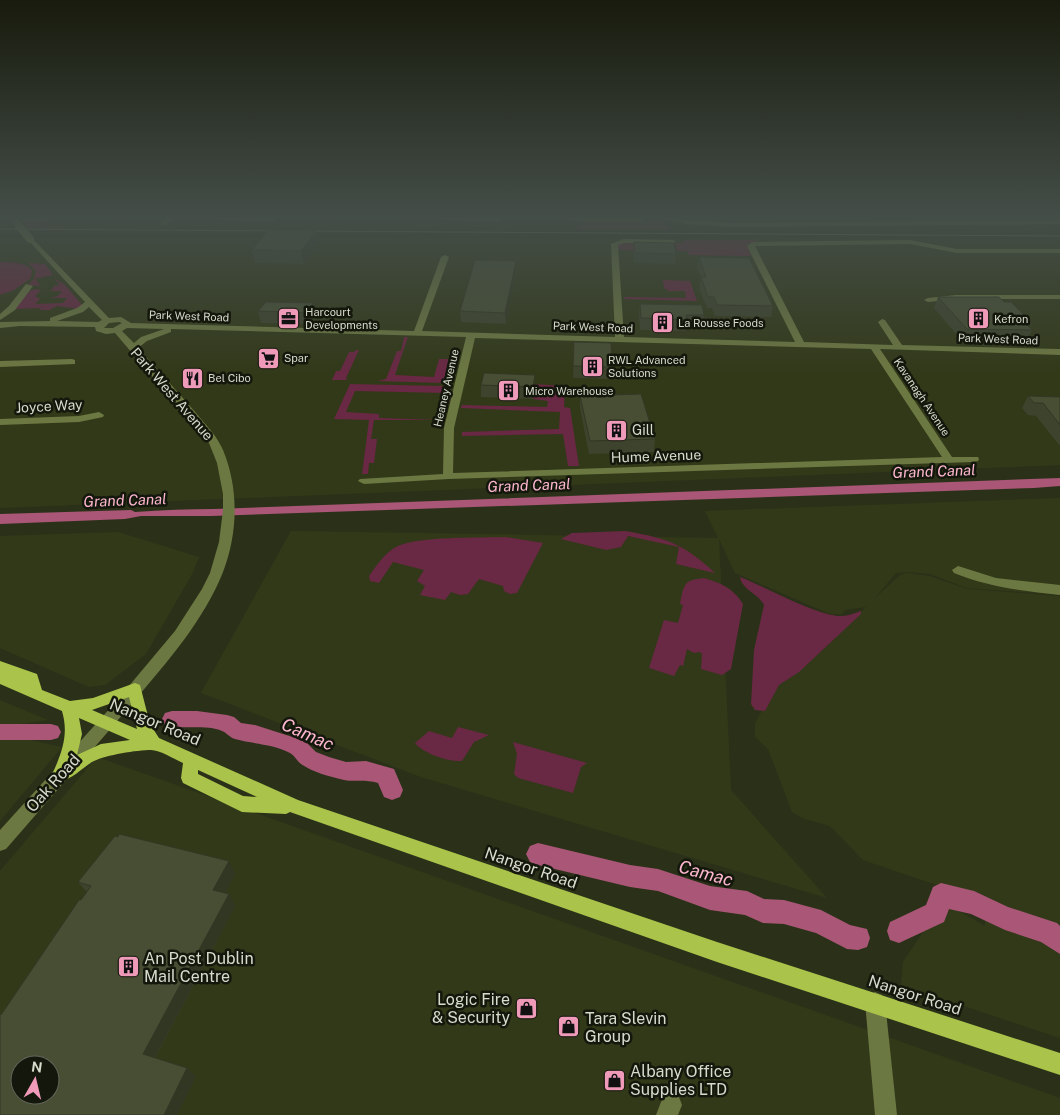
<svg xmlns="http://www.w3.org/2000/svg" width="1060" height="1115" font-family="'Public Sans',sans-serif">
  <rect width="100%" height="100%" fill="#2b3118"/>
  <g fill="#323919" fill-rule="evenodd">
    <polygon points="48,237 1060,239 1060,465 0,508 0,238"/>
    <polygon points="1060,498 1060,595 967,588 930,574 907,572 896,573 874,599 900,575 907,573 930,576 967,589 1060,596 1060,927 863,860 830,826 802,818 792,812 768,749 755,737 755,724 768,698 780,679 805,658 821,652 866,607 845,610 842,614 830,614 735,573 719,539 731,790 827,898 421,777 201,693 291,531 718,538 705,511"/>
    <polygon points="118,532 199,557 192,574 146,654 105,685 89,687 0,648 0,536"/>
    <polygon points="0,700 48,720 0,727"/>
    <polygon points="7,738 30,740 62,747 0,821 0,739"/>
    <path d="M97,757L1060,1098V1115H0V871ZM20,1065H50V1095H20Z"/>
    <polygon points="943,902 985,926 985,918 1060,941 1060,1038 901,985 903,962"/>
  </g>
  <g fill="#692843">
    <polygon points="21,217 59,217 41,224 48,227 62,226 63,228 29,228"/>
    <path d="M648,219C658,220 666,220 670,230L575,229L582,223L611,221L649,223Z"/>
    <polygon points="686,240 759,240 751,242 747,245 751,256 689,255 688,252 684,251 618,250 618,244 631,242 633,247 677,250 675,243 681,243"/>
    <path d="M0,262C11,262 24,262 32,270L31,278L14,290L0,295Z"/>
    <polygon points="28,263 45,264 53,275 35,279 41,286 28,285 34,279 36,271"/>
    <path d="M54,278L65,285L83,306L79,309L57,306L49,310H40L41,308L15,309C24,298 28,286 41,290L35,296L40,299L35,304L63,303L67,298H51L58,296L62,291H51L54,286L60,285Z"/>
    <polygon points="663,280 690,281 697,301 624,299 625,297 686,298 685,291 669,291 664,288"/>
    <polygon points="404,337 408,337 395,375 434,377 439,359 456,359 451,381 442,383 377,381 386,379 397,351 401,351"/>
    <polygon points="356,350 359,350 346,378 347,380 332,380 336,371 340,371 349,352 354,352"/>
    <polygon points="350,384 443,386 450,390 452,393 446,411 441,413 440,412 445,393 355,391 346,412 379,414 379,418 439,420 374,420 371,439 377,439 374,463 369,463 368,474 362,474 369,420 334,419"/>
    <polygon points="533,384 565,386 564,407 570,408 579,466 568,466 563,434 462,436 462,432 559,429 560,412 461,408 462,405 547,407 548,401 533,399 535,387"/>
    <path d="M625,531C667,538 684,544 715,573L676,564L679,547L628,536L621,547L606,550L561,539L572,533Z"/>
    <path d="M506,537L543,543L517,593L510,594L504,591L503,586L479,579L468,594L460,595L451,592L445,600L420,595L425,586L417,581L424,570L393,562L379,583L370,581L369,576C377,565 385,552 398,546C420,536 479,538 506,537Z"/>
    <path d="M740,577C764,586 819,617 842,616C848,616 855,613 861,611V614L799,672L779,685L765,711L755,710L751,704L754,650L764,605C759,594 742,590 740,577Z"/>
    <path d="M704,578C721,583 733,588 743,604L731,669L722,675L701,669L702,654L700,652L694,653L687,649L683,666L680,665L674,676L649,668L664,620L678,623L683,605L680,604C684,585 683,580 704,578Z"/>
    <path d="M458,727L489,735L474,742L462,761C449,762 424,754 415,743L429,731L452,738Z"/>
    <polygon points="513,742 587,763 581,767 573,793 518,778 514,774 517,754"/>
  </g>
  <path fill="#a95677" d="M1060,478V486L1034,488L211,516H141L125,519L0,524V514L131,510L135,512C162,510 188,509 215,509Z"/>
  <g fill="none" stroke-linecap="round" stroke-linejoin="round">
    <g fill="#a95677" fill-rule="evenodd">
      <path d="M172,711H197L227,715L234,717L241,723L255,725L305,741L316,752L329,757L346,762L366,761L394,769L403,790L400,797L392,800L384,797L378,783C365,779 356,782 344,780C331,777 312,772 301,764C297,761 295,756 290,753C273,744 253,744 235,739C229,737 227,733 222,731C207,724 181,730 165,725L162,719L165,713Z"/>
      <polygon points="0,724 51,724 58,726 61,732 58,738 51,740 0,740"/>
      <polygon points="538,843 630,865 658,869 710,886 747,891 764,899 784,900 821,910 850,925 867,929 870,938 867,947 858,950 847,949 816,933 784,924 763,923 745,915 710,910 658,891 630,887 538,865 530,862 526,854 530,846"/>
      <polygon points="941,883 974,891 1008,907 1057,923 1060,926 1060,954 1041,942 1005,930 971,914 949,909 944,922 899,943 890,940 887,931 890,922 926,905 933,887"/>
    </g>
    <g fill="#6c7842" fill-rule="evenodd">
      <polygon points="8,217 15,217 22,226 17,227"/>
      <polygon points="100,217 126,217 123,219"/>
      <path d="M168,217C185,217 267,214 276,220L273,222L176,218L165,225H161V223Z"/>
      <polygon points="332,217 328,220 325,218 325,217"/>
      <polygon points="375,217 500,218 503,220 500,222"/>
      <polygon points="556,217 632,218 646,220 643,222 580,222"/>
      <polygon points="652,217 731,223 1060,220 1060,224 731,227 687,224"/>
      <path d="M28,238H32L109,318L121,317L131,323L414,331L441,257L445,255L449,257L422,331L615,337L611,244L624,239L673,240L675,241V243H624L618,245L624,337L795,342L747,246L752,242L910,240L957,249H1060V253H957L910,244L755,246L804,342L893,345L878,322L882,319L885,320L902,345L1060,349V355L880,349L952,457H978L979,459L978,461L974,462L449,479L364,484L358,481L360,479L443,474L444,428L466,337L171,329V332L147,341L138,348C158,370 177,391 196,413C206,425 217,436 223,450C239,489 238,533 223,572C204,620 168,661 135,700C93,750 49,799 6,849L0,851V830L113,705L175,631L202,589L210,573L219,542L223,510V494L217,463L209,443L115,333L106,334L96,331L95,327L20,326L0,328V322L50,321V318L77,308L85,302L28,240ZM89,307L102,320L98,322L57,321L83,312ZM119,322L122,323L113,328H104L109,323ZM127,328L164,329L141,337L134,343L122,331ZM475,338L871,349L942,457L453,473L454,428Z"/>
      <polygon points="26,284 33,286 15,310 0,320 0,314 9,306"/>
      <polygon points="956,295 1060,295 1060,299 956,299 928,302 924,300 928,298"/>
      <polygon points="72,359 75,360 75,364 0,367 0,361"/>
      <polygon points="99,412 104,415 103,417 79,422 0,425 0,419 79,416"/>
      <path d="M958,566L996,578L1060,585V595C1023,591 988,587 954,573L952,570Z"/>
      <polygon points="875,992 882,995 885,1002 897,1115 875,1115 865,1002 868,995"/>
      <polygon points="671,1094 679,1097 682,1105 678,1115 656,1115 663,1097"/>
    </g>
    <path fill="#aac34a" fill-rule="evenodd" d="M0,661L37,674L42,690L70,701L93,698L135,683L140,685L150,724L159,738L298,800L717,942L1060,1053V1075L717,962L290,812L286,814L242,812L183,783L181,778L183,763C174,759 160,750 151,750C137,750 106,755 94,761C82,767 68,785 54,780L52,775C62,752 69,735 62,711L0,684ZM129,697L137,729L92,710ZM79,718L130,740L101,744L77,755L82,734ZM198,770L257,797L243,796L198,774Z"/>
    <g stroke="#7c816d" stroke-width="1">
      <polyline points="0,229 282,231"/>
      <polyline points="302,231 1060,236"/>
    </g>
    <polyline stroke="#6c7842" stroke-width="8" points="19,226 30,239"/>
  </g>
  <g fill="#3d432d">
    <polygon points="316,231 318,244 304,264 255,263 252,250"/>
    <polygon points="634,242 676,254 675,264 634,263 633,252"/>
    <polygon points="699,257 773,306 771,317 715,316 712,308 707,308 699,288 701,277 697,268"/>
    <polygon points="516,261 516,272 506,324 461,322 460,311"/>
    <polygon points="938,297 1031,322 1029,327 1032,330 1027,341 962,341 934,308"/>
    <polygon points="313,303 315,314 310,324 261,323 258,311"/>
    <polygon points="640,304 704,315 702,326 686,326 685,331 640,330 639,315"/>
    <polygon points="574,342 612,367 611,379 573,378"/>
    <polygon points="481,385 535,387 533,399 481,397"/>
    <polygon points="580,396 655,439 654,452 589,454 580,408"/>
    <polygon points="1028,396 1060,397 1060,446 1036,416 1028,415 1022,408"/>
    <polygon points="235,874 225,893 235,906 155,1058 196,1077 1,1015 87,892 78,882"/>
  </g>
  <g fill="#323724">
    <polygon points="316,231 318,244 304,264 301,251"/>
    <polygon points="516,261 516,272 506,324 505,313"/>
    <polygon points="313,303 315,314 310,324 308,313"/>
    <polygon points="535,375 535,387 533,399 533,387"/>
    <polygon points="229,861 235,874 220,902 213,890"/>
    <polygon points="229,894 235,906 152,1063 143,1054"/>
    <polygon points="187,1068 196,1077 177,1115 164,1115"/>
  </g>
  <g fill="#474e34" stroke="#323724" fill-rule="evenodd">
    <polygon points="268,230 316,231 301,251 252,250"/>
    <polygon points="634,242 674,243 676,254 635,253"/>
    <polygon points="699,257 749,258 773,306 717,305 714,297 708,297 701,277 706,277"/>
    <polygon points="475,260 516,261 505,313 460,311"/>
    <polygon points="938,297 999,297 1004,302 1011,302 1031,322 1024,322 1032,330 967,329"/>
    <polygon points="266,302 313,303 308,313 258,311"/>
    <polygon points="640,304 702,305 704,315 686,315 687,320 641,318"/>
    <polygon points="574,342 611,343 612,367 573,366"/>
    <polygon points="484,373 535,375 533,387 481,385"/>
    <polygon points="641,394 655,439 590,441 580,396"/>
    <polygon points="1028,396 1060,397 1060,425 1043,403 1034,403"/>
    <path d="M119,834L229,861L213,890L229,894L143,1054L187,1068L164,1115H0V1014L1,1015L79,900H81L91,886L78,882L115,836L118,837ZM20,1065H50V1095H20Z"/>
  </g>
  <linearGradient id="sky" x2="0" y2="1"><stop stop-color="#181b0d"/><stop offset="0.58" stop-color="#444e48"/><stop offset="1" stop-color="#444e48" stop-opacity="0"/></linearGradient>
  <rect width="1060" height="374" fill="url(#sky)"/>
  <defs>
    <symbol id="office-square" viewBox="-11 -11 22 22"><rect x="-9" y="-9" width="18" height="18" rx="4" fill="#ef9ab9" stroke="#14170c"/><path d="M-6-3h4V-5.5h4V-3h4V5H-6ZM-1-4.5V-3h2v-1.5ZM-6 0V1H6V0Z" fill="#111"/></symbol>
    <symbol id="building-square" viewBox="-11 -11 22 22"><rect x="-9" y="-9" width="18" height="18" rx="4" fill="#ef9ab9" stroke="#14170c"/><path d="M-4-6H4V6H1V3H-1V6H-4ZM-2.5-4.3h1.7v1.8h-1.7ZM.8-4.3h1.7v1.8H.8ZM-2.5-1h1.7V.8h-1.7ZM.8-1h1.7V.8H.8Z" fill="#111"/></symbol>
    <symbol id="supermarket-square" viewBox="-11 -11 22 22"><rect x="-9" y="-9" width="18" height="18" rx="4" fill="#ef9ab9" stroke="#14170c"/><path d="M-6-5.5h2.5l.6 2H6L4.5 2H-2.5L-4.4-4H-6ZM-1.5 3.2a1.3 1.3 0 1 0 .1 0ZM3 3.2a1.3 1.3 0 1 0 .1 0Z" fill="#111"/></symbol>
    <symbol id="restaurant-square" viewBox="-11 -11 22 22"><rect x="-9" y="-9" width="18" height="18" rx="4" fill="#ef9ab9" stroke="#14170c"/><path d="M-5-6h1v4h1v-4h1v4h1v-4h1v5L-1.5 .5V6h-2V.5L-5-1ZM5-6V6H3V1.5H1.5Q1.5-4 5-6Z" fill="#111"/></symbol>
    <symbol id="shop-square" viewBox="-11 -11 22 22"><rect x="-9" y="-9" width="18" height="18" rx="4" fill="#ef9ab9" stroke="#14170c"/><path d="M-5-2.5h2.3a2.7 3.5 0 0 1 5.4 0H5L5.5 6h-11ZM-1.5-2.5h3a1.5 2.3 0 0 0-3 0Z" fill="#111"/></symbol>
  </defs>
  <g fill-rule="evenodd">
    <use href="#office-square" x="276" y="306" width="25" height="25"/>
    <use href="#building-square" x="966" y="306" width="25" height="25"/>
    <use href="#building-square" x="650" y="310" width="25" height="25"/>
    <use href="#supermarket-square" x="256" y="346" width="25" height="25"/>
    <use href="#building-square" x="580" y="354" width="25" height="25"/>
    <use href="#restaurant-square" x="180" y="366" width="25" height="25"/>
    <use href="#building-square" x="496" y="378" width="25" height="25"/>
    <use href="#building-square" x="604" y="418" width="25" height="25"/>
    <use href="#building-square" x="116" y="954" width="25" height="25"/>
    <use href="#shop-square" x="514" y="996" width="25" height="25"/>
    <use href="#shop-square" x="556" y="1014" width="25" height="25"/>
    <use href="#shop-square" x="602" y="1068" width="25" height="25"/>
  </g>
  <g text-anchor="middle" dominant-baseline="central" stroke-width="5" stroke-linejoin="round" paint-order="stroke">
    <g font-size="11" fill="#d7dbcc" stroke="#14170c" text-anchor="start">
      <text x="305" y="312">Harcourt<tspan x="305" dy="13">Developments</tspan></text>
      <text x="994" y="319">Kefron</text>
      <text x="678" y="323">La Rousse Foods</text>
      <text x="284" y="358">Spar</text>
      <text x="608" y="360">RWL Advanced<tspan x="608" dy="13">Solutions</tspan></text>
      <text x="208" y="378">Bel Cibo</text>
      <text x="525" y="391">Micro Warehouse</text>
    </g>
    <g font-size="11" fill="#d7dbcc" stroke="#14170c">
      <text transform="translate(189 316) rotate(2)">Park West Road</text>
      <text transform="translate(593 327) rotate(2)">Park West Road</text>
      <text transform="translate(998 339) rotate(2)">Park West Road</text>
      <text transform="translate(446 388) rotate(-77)">Heaney Avenue</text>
      <text transform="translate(922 397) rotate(56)">Kavanagh Avenue</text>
    </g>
    <g font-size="14" fill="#d7dbcc" stroke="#14170c">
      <text transform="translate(172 394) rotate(49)">Park West Avenue</text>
      <text transform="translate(49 406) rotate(-3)">Joyce Way</text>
      <text transform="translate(656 456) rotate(-2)">Hume Avenue</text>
    </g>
    <g font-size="14" fill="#d7dbcc" stroke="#14170c" text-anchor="start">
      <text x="632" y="430">Gill</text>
    </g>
    <g font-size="15" font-style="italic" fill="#fdb7cf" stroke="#14170c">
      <text transform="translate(934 471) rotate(-2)">Grand Canal</text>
      <text transform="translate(529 485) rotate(-2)">Grand Canal</text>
      <text transform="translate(125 500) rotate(-2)">Grand Canal</text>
    </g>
    <g font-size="16" fill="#d7dbcc" stroke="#14170c">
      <text transform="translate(155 722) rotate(23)">Nangor Road</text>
      <text transform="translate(53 783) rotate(-48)">Oak Road</text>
      <text transform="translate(531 868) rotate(19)">Nangor Road</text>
      <text transform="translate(915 995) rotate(18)">Nangor Road</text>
    </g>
    <g font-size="16" fill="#d7dbcc" stroke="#14170c" text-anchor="start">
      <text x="144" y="958">An Post Dublin<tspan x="144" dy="18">Mail Centre</tspan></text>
      <text x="510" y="999" text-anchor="end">Logic Fire<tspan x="510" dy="18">&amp; Security</tspan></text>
      <text x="585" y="1018">Tara Slevin<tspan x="585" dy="18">Group</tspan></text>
      <text x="630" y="1071">Albany Office<tspan x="630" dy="18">Supplies LTD</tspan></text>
    </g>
    <g font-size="18" font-style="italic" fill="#fdb7cf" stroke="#14170c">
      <text transform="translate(308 734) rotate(24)">Camac</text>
      <text transform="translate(706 873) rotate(15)">Camac</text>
    </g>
  </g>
  <g transform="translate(35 1080) rotate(8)"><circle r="24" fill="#14170c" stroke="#626559"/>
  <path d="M0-4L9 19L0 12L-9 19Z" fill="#ef9ab9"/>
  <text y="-8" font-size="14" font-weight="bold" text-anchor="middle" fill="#d7dbcc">N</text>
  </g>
</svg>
